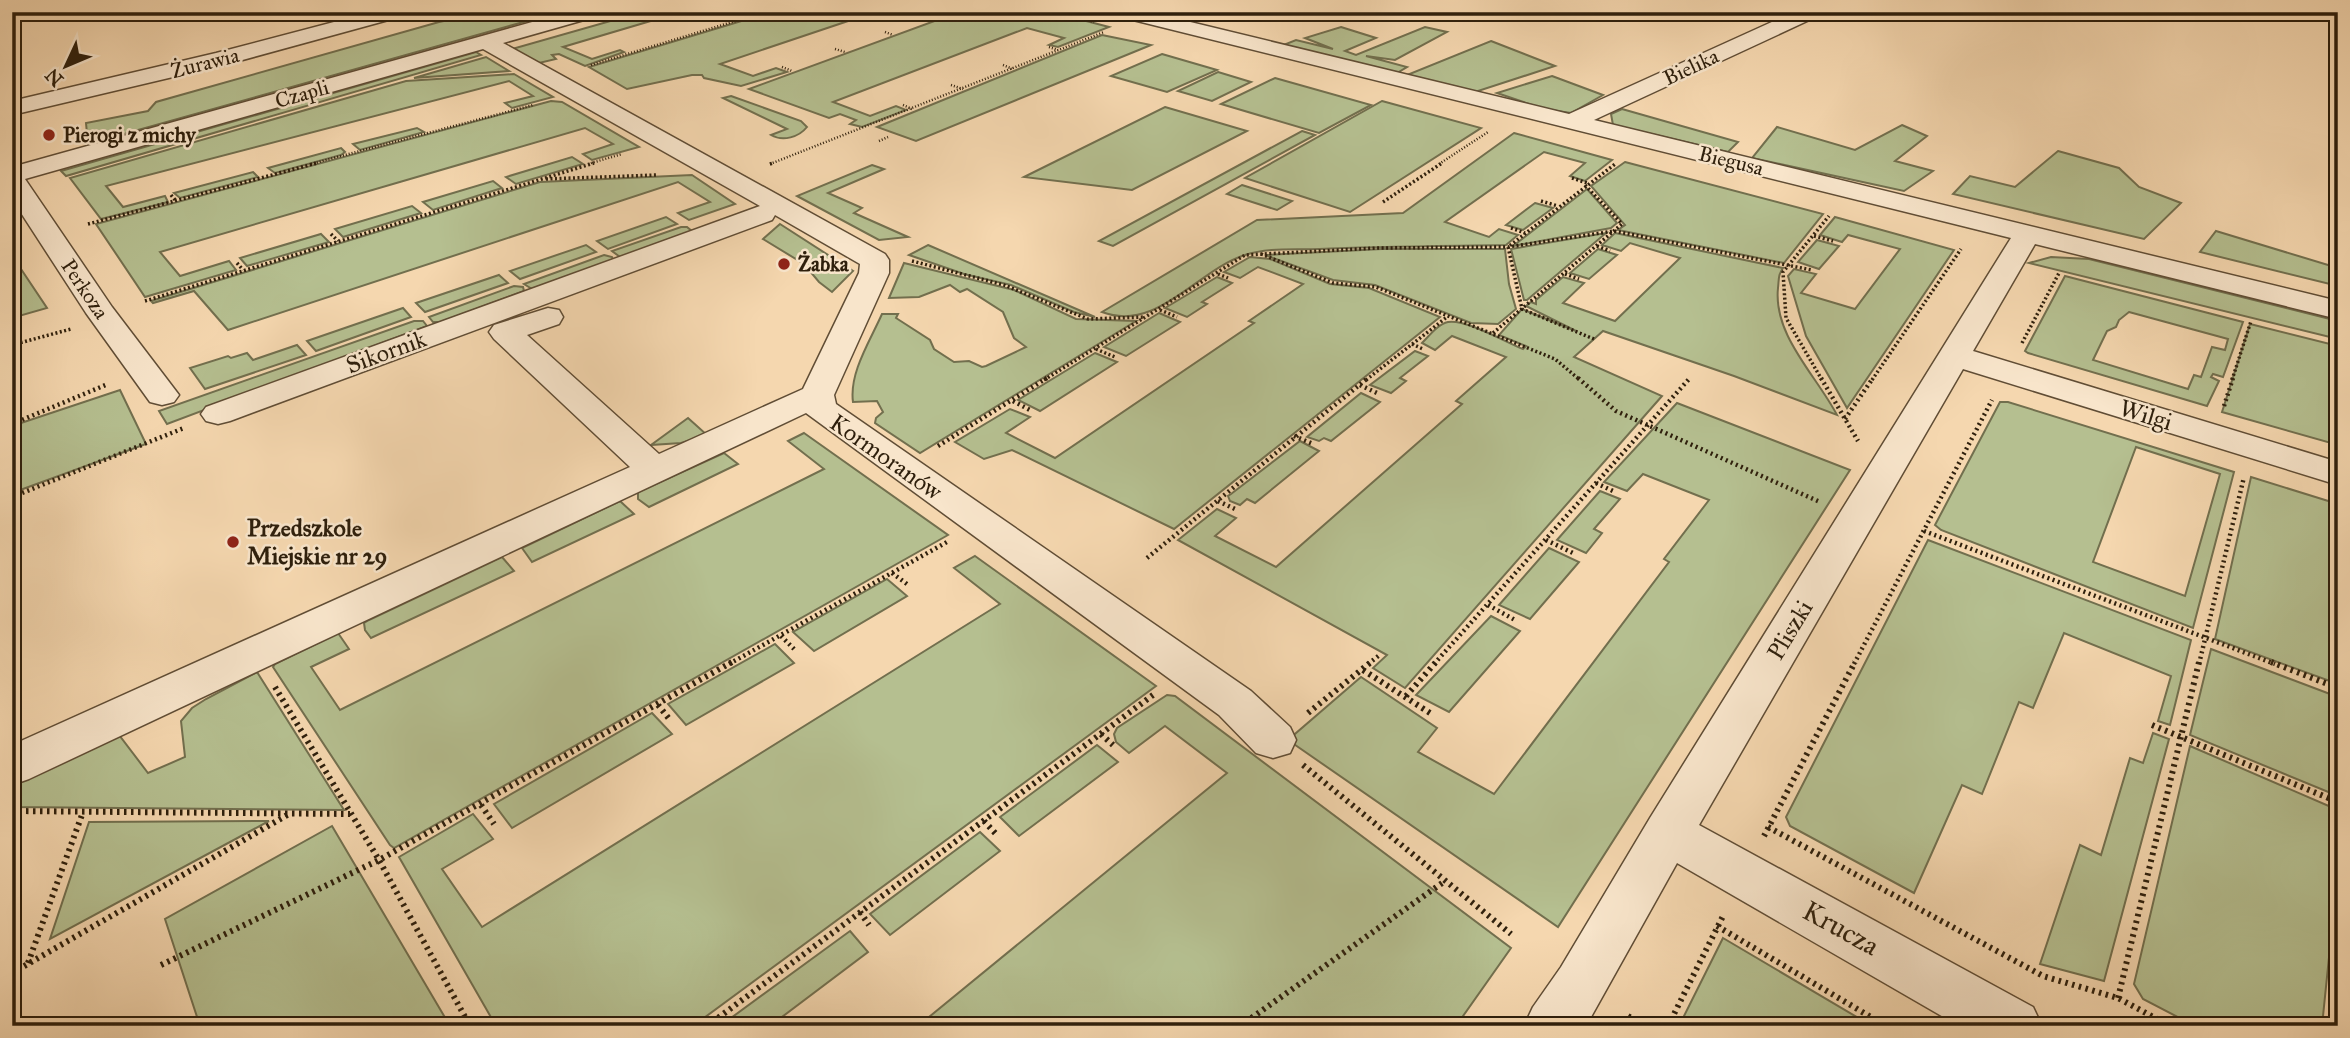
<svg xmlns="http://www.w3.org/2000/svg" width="2350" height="1038" font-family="'IM FELL Great Primer',serif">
  <rect width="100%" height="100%" fill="#f5d7af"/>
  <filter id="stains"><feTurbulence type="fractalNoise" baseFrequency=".00286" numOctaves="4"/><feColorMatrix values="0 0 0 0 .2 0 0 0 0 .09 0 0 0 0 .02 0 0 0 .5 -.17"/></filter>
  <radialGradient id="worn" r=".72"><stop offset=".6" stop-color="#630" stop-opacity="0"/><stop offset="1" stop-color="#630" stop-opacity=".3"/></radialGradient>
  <g fill="#b5bf90" stroke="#726f4e" stroke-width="2" fill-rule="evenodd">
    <polygon points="487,12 535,12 545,16 88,144 86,123 148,111 156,102 439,22"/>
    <polygon points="642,12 681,12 563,47 592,59 620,50 624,52 585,66 559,54 552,55 556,59 539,63 512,49"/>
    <polygon points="771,12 875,12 720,64 753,76 776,68 787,72 741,86 704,78 702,75 692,75 627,89 589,67"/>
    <polygon points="959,12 1052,12 1109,27 1058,47 1049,45 1064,38 1027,28 833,102 870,116 896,106 906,110 862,127 850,124 856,120 840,114 829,118 749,89"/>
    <polygon points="1341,27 1376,38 1345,51 1356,55 1425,27 1447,32 1395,60 1366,56 1407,67 1397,73 1281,46 1296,40 1333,49 1305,38"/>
    <polygon points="1102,35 1151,45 916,141 877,127"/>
    <polygon points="1491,41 1555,66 1475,92 1407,75"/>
    <polygon points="476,52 481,55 66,176 61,171"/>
    <polygon points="1162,54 1217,70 1167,92 1111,76"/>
    <polygon points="486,57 509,71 414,78"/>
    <polygon points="1218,72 1251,82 1212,101 1178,91"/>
    <polygon points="514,74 553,97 512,108 505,103 533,96 509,81 106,186 123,207 165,196 168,202 101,219 70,178 406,81"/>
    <polygon points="1552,76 1603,95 1571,113 1544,109 1497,93"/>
    <polygon points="1275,78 1371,105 1319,133 1221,104"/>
    <path d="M731,96L801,121L807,127C799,137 783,142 771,135L787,129L723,98Z"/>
    <polygon points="551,101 562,102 639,147 592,160 583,154 613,144 585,128 160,252 180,276 229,261 236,270 145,297 96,224"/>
    <polygon points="1382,101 1481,128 1350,212 1245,178"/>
    <polygon points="1165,107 1247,131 1132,190 1024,177"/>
    <polygon points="1622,109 1738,142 1728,152 1613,125 1611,114"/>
    <polygon points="1902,125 1927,136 1895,161 1933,171 1904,191 1752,158 1777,127 1855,150"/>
    <polygon points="417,128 424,132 360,150 353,144"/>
    <polygon points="1302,131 1315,135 1113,246 1099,241"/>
    <path d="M1514,133L1612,160L1585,181L1570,176L1585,163L1544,152L1445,222L1489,237L1499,229L1518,235L1506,245C1444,246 1381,246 1319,249C1295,250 1268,247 1245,255C1197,270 1157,333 1102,312L1257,220L1403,213Z"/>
    <polygon points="341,148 345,152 341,155 275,173 268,168"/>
    <polygon points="2058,151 2119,168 2139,187 2181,203 2144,239 1953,194 1970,176 2015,187"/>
    <polygon points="572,157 583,164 516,184 506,177"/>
    <polygon points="1625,162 1823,214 1784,263 1618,230 1625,225 1591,186"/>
    <polygon points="872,165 884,169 828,193 862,208 854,213 908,237 879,240 797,196"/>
    <polygon points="253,172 258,177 180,198 174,193"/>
    <polygon points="692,175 735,204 689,220 678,213 710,202 678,182 228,330 194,291 153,303 151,301 540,182"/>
    <polygon points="493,181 502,188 433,210 423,202"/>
    <polygon points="1242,185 1292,201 1277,210 1227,194"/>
    <polygon points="1587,189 1617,223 1611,228 1513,246"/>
    <polygon points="1535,203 1553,208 1523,230 1506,225"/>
    <polygon points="412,206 421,213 343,237 335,229"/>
    <polygon points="666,217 677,224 608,249 597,241"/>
    <polygon points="1835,217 1954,250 1847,408 1806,336 1788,276 1794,269 1816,274 1801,293 1855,309 1900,249 1848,235 1842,242 1820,235"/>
    <polygon points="780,224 853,271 832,292 819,282 804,264 763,239"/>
    <polygon points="681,227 687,227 693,232 620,257 612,251"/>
    <polygon points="2216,231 2338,268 2338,286 2200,252"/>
    <polygon points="1606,233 1527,300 1524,300 1511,249"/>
    <path d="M1615,233L1783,268C1778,275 1779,279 1778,288C1773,335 1816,375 1837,415L1734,376L1603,331L1574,357L1662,396L1405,688L1373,668L1387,655L1178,540L1217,509L1236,518L1215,536L1276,567L1462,404L1456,401L1506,357L1452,336L1435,350L1422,343C1429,336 1438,324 1448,322C1466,319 1505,342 1523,349L1526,346L1499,335L1522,309L1576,331L1526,306L1531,302L1536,304V300L1563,277L1584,283L1563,303L1615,321L1680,258L1630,243L1621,251L1602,245Z"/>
    <polygon points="321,234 329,242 247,266 240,258"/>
    <polygon points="1817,240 1839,246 1819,269 1798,262"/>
    <polygon points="586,245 596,252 520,279 510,271"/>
    <polygon points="928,245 1095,317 1074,312 1011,285 964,274 909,255"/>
    <polygon points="1382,249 1505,249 1509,284 1516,309 1498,324 1471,323 1375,285 1333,280 1265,255"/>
    <polygon points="1598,249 1617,255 1589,279 1570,273"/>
    <polygon points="604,255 612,257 613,260 532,289 524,284"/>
    <polygon points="1250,257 1270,259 1330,284 1369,288 1440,317 1174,529 1012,450 984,459 955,442 1010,409 1030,417 1006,433 1055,458 1254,323 1249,321 1303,284 1258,267 1240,278 1224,272"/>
    <polygon points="2051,257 2089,259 2338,321 2338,339 2029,263"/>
    <path d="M904,263L1014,290L1076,319L1136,321L920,453L875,423L876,418L883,412L877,401L853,402C849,373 870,341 882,314H898L896,318L930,340L934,349L954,362L969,361L982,367L986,366L1026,347L1014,338L1003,312L967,289L960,292L950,285L919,297L889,298Z"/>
    <polygon points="21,269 47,308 12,318 12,271"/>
    <polygon points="499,275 508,283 425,312 416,303"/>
    <path d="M2065,276L2243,322L2223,377L2213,374L2211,377L2219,381L2207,406L2028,353L2025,351ZM2129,312L2228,339L2225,350L2212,347L2201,377L2194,375L2188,389L2093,360L2107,331L2116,327L2119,320Z"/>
    <polygon points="1217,277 1232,283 1202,302 1207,304 1187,317 1165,308"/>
    <polygon points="514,286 523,287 524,291 441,322 433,322 429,317"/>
    <polygon points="403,308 411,317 316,351 307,341"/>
    <polygon points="1159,313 1180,322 1126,356 1104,347"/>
    <polygon points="414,321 423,321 427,326 167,424 159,411"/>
    <polygon points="2250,324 2338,346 2338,445 2222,412"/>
    <polygon points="297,345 306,355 205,389 190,368 228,356 231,358 247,353 253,360"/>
    <polygon points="1415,351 1428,356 1400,378 1406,381 1391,393 1370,385"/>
    <polygon points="1095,353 1117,362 1040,411 1018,400"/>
    <polygon points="120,390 146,444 12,493 12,426"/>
    <polygon points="1361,393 1380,402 1331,441 1324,438 1319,441 1307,437"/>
    <path d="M2000,402H2008L2234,472L2193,628L1941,530L1935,525ZM2136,447L2220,474L2185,596L2093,562Z"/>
    <polygon points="1677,403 1850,470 1558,927 1288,740 1361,677 1437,728 1418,752 1494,794 1669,562 1664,559 1709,500 1643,474 1627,491 1604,482"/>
    <polygon points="688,418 707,435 681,443 651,445"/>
    <polygon points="804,433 948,535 394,848 390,845 273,667 275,664 338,633 349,649 311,667 340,710 824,469 788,441"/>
    <polygon points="1300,441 1319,451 1255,503 1247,499 1240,505 1230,501 1228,496 1231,494"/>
    <polygon points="724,453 738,464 649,507 638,499 638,492"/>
    <polygon points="2251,477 2338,504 2338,684 2215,639"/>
    <polygon points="1600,491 1620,499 1594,529 1602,533 1586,553 1557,540"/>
    <polygon points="620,501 634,514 532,562 522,548"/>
    <polygon points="1928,540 2191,640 2170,725 2158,721 2171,676 2064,633 2033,708 2019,702 1982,794 1962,785 1914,893 1790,826 1786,817"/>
    <polygon points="1549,548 1579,562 1530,619 1499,605"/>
    <polygon points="975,556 1156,686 693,1026 496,1026 399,857 473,814 493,839 442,869 482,927 1000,604 954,568"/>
    <polygon points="502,557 514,571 371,638 365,630 364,623 369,620"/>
    <polygon points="887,579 907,596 814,651 793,632"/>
    <polygon points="1491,616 1520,631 1449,712 1416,695"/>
    <polygon points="775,644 794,663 686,725 668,704"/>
    <polygon points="2211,649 2338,697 2338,796 2190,735"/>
    <polygon points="257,672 344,810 12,807 12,779 116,731 148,773 185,757 181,721 192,708 206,699"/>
    <polygon points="1167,695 1175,696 1511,948 1456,1026 918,1026 1227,773 1165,726 1129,753 1116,742 1114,734 1117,728"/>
    <polygon points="652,713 672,734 512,828 494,804"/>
    <polygon points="2153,733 2169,739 2104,981 2040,964 2080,845 2101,855 2130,758 2143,763"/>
    <polygon points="1097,745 1118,762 1019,836 1000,817"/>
    <polygon points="2190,746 2338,810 2338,869 2322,1026 2195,1026 2143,999 2134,984"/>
    <polygon points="269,821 50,939 89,822"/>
    <polygon points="332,826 450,1026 200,1026 165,919"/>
    <polygon points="980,832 1000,851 890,935 870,914"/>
    <polygon points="850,931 868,952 770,1026 720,1026"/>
    <polygon points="1723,938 1872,1026 1679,1026"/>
  </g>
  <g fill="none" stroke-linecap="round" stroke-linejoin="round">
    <defs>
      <g id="minor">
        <polygon points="372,12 406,12 403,16 228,64 12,115 12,101 216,53"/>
        <polygon points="568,12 601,12 598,16 503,43 885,254 889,260 889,273 834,395 836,404 1251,691 1290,727 1296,740 1290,753 1273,758 1256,753 1219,715 806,413 29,779 12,785 12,745 630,467 494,339 489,332 494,325 548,308 559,310 563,317 559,324 527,335 659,454 803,389 859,273 860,264 775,215 772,220 230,421 218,424 206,421 201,414 206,407 760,206 483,49 25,179 112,307 179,395 174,402 162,405 150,402 86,313 12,199 12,167"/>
        <polygon points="1114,12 1149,12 1569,114 1794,12 1821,12 1818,16 1594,120 2338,301 2338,319 2035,244 1973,351 2338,462 2338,485 1963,369 1699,825 2033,1007 2042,1026 1959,1026 1677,863 1586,1026 1524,1026 1533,1007 1561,967 1650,818 2011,238 1117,16"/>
      </g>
    </defs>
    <use href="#minor" stroke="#604d35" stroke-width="3"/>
    <g stroke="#2e1f0c" stroke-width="2.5" stroke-dasharray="1 2" stroke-linecap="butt">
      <polyline points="1056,12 1094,22"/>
      <polyline points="932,15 940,18"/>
      <polyline points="623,16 635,12"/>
      <polyline points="885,32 893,35"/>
      <polyline points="1049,47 1058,50"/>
      <polyline points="835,49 845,52"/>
      <polyline points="591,65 765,12"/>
      <polyline points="1003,65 1013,69"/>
      <polyline points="782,67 792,71"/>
      <polyline points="951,85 963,89"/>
      <polyline points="903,105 912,109"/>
      <polyline points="879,141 888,137"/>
      <polyline points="311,164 533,105"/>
      <polyline points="588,164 622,154"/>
      <polyline points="770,164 1104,32"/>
      <polyline points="1439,164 1488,132"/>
    </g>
    <g stroke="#2e1f0c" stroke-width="3.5" stroke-dasharray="2 2.5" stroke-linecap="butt">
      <polyline points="770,164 773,163"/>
      <polyline points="1572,178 1587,183"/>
      <polyline points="546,179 656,175"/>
      <polyline points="171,195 176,201"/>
      <polyline points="1541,201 1558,206"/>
      <polyline points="1383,202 1442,163"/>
      <polyline points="88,224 317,163"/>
      <polyline points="1511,228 1525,233"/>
      <polyline points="331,234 338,241"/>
      <polyline points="1814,236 1833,241"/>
      <polyline points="1597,246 1610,251"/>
      <polyline points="1261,254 1333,283 1376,287 1555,359 1580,380"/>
      <polyline points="912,261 1004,285 1088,319 1145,317"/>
      <polyline points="237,263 243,270"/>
      <polyline points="1218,274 1228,278"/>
      <polyline points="1565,274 1579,279"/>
      <polyline points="145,301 594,163"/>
      <polyline points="1160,310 1177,317"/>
      <polyline points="1493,333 1622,224 1585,185"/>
      <polyline points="1594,339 1522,309 1508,247 1615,164"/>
      <polyline points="2022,343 2059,273"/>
      <polyline points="1412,344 1423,349"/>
      <polyline points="12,345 71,329"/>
      <polyline points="1096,349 1115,357"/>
      <polyline points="1044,380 1245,255 1377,248 1508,247 1614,231 1812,270"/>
      <polyline points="1366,380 1447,317"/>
      <polyline points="1822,380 1786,318 1783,272 1829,216"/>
      <polyline points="1872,380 1961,249"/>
      <polyline points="2232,380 2251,321"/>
    </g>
    <g stroke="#2e1f0c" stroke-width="4.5" stroke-dasharray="2 3.5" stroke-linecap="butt">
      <polyline points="1578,378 1616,411 1820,502"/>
      <polyline points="1821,378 1858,441"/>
      <polyline points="1360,385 1377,393"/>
      <polyline points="1013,401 1030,410"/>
      <polyline points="2224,406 2233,378"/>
      <polyline points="1845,419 1873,378"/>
      <polyline points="12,424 108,384"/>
      <polyline points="1294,436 1313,444"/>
      <polyline points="938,446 1047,378"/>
      <polyline points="1596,483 1613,491"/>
      <polyline points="12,497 184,428"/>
      <polyline points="1218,501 1235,509"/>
      <polyline points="1924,531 2275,664"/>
      <polyline points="1546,540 1573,553"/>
      <polyline points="1147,558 1368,378"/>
      <polyline points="892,573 907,584"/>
      <polyline points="1488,605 1515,620"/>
      <polyline points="781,636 794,649"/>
      <polyline points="729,664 947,542"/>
      <polyline points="1368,664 1381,654"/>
      <polyline points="1434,664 1689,379"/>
      <polyline points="1854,664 1992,400"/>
      <polyline points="2199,664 2244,477"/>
    </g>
    <g stroke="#2e1f0c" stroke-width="6" stroke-dasharray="2.5 4.5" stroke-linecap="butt">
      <polyline points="2271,662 2338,688"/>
      <polyline points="1363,670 1430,713"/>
      <polyline points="275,687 379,860 470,1026"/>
      <polyline points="1406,696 1436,662"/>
      <polyline points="658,705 670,720"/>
      <polyline points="1308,713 1371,662"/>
      <polyline points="2152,725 2338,802"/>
      <polyline points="1101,734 1113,745"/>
      <polyline points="1303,765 1511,934"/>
      <polyline points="481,805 494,824"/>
      <polyline points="12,811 350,814"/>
      <polyline points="984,821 996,834"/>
      <polyline points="1768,827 2043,976 2118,998 2170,1026"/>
      <polyline points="1764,836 1855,662"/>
      <polyline points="860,912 869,925"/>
      <polyline points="1717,926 1886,1026"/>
      <polyline points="28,963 83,812"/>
      <polyline points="161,965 379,860 732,662"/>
      <polyline points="12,973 289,814"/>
      <polyline points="2118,998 2199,662"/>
      <polyline points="1628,1016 1644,1026"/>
      <polyline points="707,1026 1153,695"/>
      <polyline points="1240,1026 1445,881"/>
      <polyline points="1668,1026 1724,914"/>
      <polyline points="2335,1026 2338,993"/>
    </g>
    <use href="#minor" fill="#f8e5cb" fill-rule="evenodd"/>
  </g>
  <g fill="#8f2418" stroke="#f8e5cb" stroke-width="2.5">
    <circle cx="49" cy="135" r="7"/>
    <circle cx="784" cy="264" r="7"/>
    <circle cx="233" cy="542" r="7"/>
  </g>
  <g text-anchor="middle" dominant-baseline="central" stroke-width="5" stroke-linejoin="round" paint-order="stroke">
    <g font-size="21" fill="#2e1f0c" stroke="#f8e5cb">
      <text transform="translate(205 63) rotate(-14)">Żurawia</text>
      <text transform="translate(1691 67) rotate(-25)">Bielika</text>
      <text transform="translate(302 94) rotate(-16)">Czapli</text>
      <text transform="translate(1731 161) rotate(14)">Biegusa</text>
      <text transform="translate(85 289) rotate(56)">Perkoza</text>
    </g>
    <g font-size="21" font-weight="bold" fill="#2e1f0c" stroke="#f8e5cb" text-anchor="start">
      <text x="63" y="135">Pierogi z michy</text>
      <text x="798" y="264">Żabka</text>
    </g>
    <g font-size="24" fill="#2e1f0c" stroke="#f8e5cb">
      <text transform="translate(386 352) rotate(-20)">Sikornik</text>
      <text transform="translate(2146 415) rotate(17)">Wilgi</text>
      <text transform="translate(886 457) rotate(35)">Kormoranów</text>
      <text transform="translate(1790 630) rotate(-59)">Pliszki</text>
    </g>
    <g font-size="24" font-weight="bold" fill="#2e1f0c" stroke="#f8e5cb" text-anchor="start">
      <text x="247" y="528">Przedszkole<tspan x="247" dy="28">Miejskie nr 29</tspan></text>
    </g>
    <g font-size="28" fill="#2e1f0c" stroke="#f8e5cb">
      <text transform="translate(1841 928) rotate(29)">Krucza</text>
    </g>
  </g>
  <rect width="2350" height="1038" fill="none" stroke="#f5d7af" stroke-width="42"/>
  <rect x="14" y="14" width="2322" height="1010" fill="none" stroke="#2e1f0c" stroke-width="3.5"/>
  <rect x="21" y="21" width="2308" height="996" fill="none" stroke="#2e1f0c" stroke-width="2"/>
  <g transform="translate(66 66) rotate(226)" stroke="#f8e5cb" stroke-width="5" paint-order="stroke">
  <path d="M0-5L12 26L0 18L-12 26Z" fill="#2e1f0c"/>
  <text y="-10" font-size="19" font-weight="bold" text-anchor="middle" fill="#2e1f0c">N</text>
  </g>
  <rect width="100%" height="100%" filter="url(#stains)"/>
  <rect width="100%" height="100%" fill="url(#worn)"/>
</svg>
